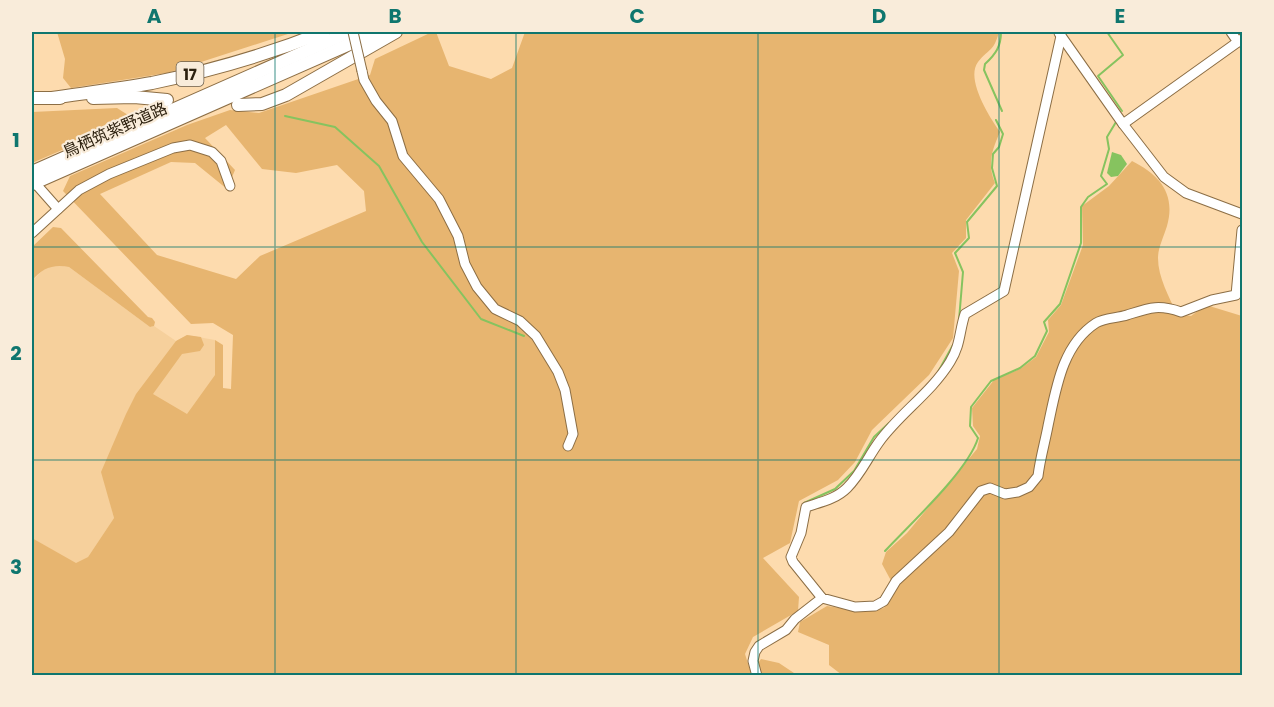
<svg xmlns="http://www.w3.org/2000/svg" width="1274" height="707" font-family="Poppins,'Noto Sans JP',sans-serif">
  <rect width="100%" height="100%" fill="#fddbae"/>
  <polygon fill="#f6d09c" points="57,265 69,267 150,327 154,326 176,341 187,335 215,340 215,387 189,421 102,472 114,518 88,557 76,564 32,538 32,281 45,268"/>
  <g fill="#e7b570" fill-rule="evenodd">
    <polygon points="57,32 242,32 244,33 294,32 167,73 71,88 63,78 65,59"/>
    <path d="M432,32H436L449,66L491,79L512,68L525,32H999C993,53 990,47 978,62C965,79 990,118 1000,132C992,150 987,164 995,183L966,220V238L952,253L959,271L953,338L929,375L872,430L855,462L838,480L799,501L790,543L763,558L799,597L798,611L753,637L745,654L751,673L761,659L779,663L797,675L32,676V538L76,563L88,557L114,518L101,472L126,414L136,394L176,341L187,335L201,337L204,345L200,351L182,354L153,394L187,414L215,375V340L223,345V388L231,389L233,335L213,323L191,324L63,191L70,176L187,125L230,110L259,113L370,75L375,59ZM226,125L262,169L296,173L337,165L364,191L366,211L260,256L236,279L157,255L100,194L171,162L195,163L227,189L235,170L205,138Z"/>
    <polygon points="117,108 128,115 120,125 32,163 32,112"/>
    <path d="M1132,161C1160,175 1176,194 1167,226C1164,236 1158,248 1158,258C1158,277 1169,297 1177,314L1191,316L1206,305L1242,316V675H842L829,665V645L798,632L800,622L827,606L866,612L884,608L896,590L882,564L886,552L907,533L977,449L980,436L973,426L972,408L994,380L1020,369L1036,357L1049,332L1048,320L1061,305L1083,245L1082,206L1109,186Z"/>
    <path d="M53,227L61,228L148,317L152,318L155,322L154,326L150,327L69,267C53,264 42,268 32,281V247Z"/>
  </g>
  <polygon fill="#86c35f" points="1112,152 1121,155 1127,164 1118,176 1111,177 1107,173"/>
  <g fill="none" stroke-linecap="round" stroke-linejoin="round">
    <g stroke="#86c35f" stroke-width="2">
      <path d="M1001,32C1001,46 996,54 985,64L984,70L1002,111"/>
      <polyline points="1107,32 1123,55 1098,76 1122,111"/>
      <polyline points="285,116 335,127 379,166 422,242 481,319 524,336"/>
      <polyline points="959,320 963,272 955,253 969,238 967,222 997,186 992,168 993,154 999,147 1003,134 996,120"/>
      <polyline points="938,372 953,345"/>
      <polyline points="804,503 835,489 854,471 874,437 889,423"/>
      <path d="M885,551C910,524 968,471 978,438L970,426L971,407L991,381L1020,368L1035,356L1047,331L1044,322L1060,304L1081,243V207L1088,197L1107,184L1101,176L1109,149L1107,137L1116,122"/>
    </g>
    <defs>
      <g id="minor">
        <polyline points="1231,32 1238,42"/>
        <polyline points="1059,33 1123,124 1164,177 1186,193 1242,214"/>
        <path d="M1061,36L1004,291L965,314C959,332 961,344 950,362C931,393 900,413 879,442C868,457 861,474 847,488C836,499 821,502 806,507L801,533L791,557L793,562L822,598L855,607L875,606L884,601L896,581L949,532L981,491L990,488L1005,494L1018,492L1029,487L1038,476C1040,459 1045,442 1048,426C1056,389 1062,345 1096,323C1104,318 1118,318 1127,315C1149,308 1158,304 1181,312L1212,300L1236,295L1242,230"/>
        <polyline points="362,71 364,80 376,101 392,121 403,156 439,199 458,236 465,264 477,287 495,309 520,321 536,336 558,372 565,390 573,434 568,446"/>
        <polyline points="1123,124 1242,39"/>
        <polyline points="35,183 58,209"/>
        <polyline points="32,233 79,190 109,174 173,148 190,145 212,152 221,161 230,186"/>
        <polyline points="757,676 753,661 755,652 759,646 786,630 795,619 822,598"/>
      </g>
      <g id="major">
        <polyline points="32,98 60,98"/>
        <path d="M52,98C86,93 119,89 152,83C210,71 269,54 324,32"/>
        <polyline points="93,98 134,97 167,100"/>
        <polyline points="238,105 262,104 286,95 396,32"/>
        <polyline points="32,172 349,32"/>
        <polyline points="32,184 377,32"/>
      </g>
    </defs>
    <use href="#minor" stroke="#8c6e45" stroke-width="11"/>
    <use href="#major" stroke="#8c6e45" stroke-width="14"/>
    <use href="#minor" stroke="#fff" stroke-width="9"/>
    <use href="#major" stroke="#fff" stroke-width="12"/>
    <defs>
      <polyline id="minor-bridge" points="353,32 362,71"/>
    </defs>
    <use href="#minor-bridge" stroke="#8c6e45" stroke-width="11" stroke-linecap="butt"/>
    <use href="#minor-bridge" stroke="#fff" stroke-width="9"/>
  </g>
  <path fill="none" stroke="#0f766e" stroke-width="1.5" stroke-opacity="0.55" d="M275,32V676M516,32V676M758,32V676M999,32V676M32,247H1242M32,460H1242"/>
  <g text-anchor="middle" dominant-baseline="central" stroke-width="4.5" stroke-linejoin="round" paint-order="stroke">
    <rect fill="#f9ecda" stroke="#6a5e4c" stroke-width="1.5" x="176.5" y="62" width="27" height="24" rx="4.5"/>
    <g font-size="15" font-weight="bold" fill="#2d210f">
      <text x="190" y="74">17</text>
    </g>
    <g font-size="16" fill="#2d210f" stroke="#f9ecda">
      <text transform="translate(115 130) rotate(-24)">鳥栖筑紫野道路</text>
    </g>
  </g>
  <rect width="1274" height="707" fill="none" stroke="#f9ecda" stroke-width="66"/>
  <rect x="33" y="33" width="1208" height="641" fill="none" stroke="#0f766e" stroke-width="2"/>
  <g font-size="20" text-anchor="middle" font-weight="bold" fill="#0f766e">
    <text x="154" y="23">A</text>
    <text x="395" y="23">B</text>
    <text x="637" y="23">C</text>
    <text x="879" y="23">D</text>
    <text x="1120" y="23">E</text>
    <text x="16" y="147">1</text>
    <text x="16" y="360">2</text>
    <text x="16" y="574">3</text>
  </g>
</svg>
